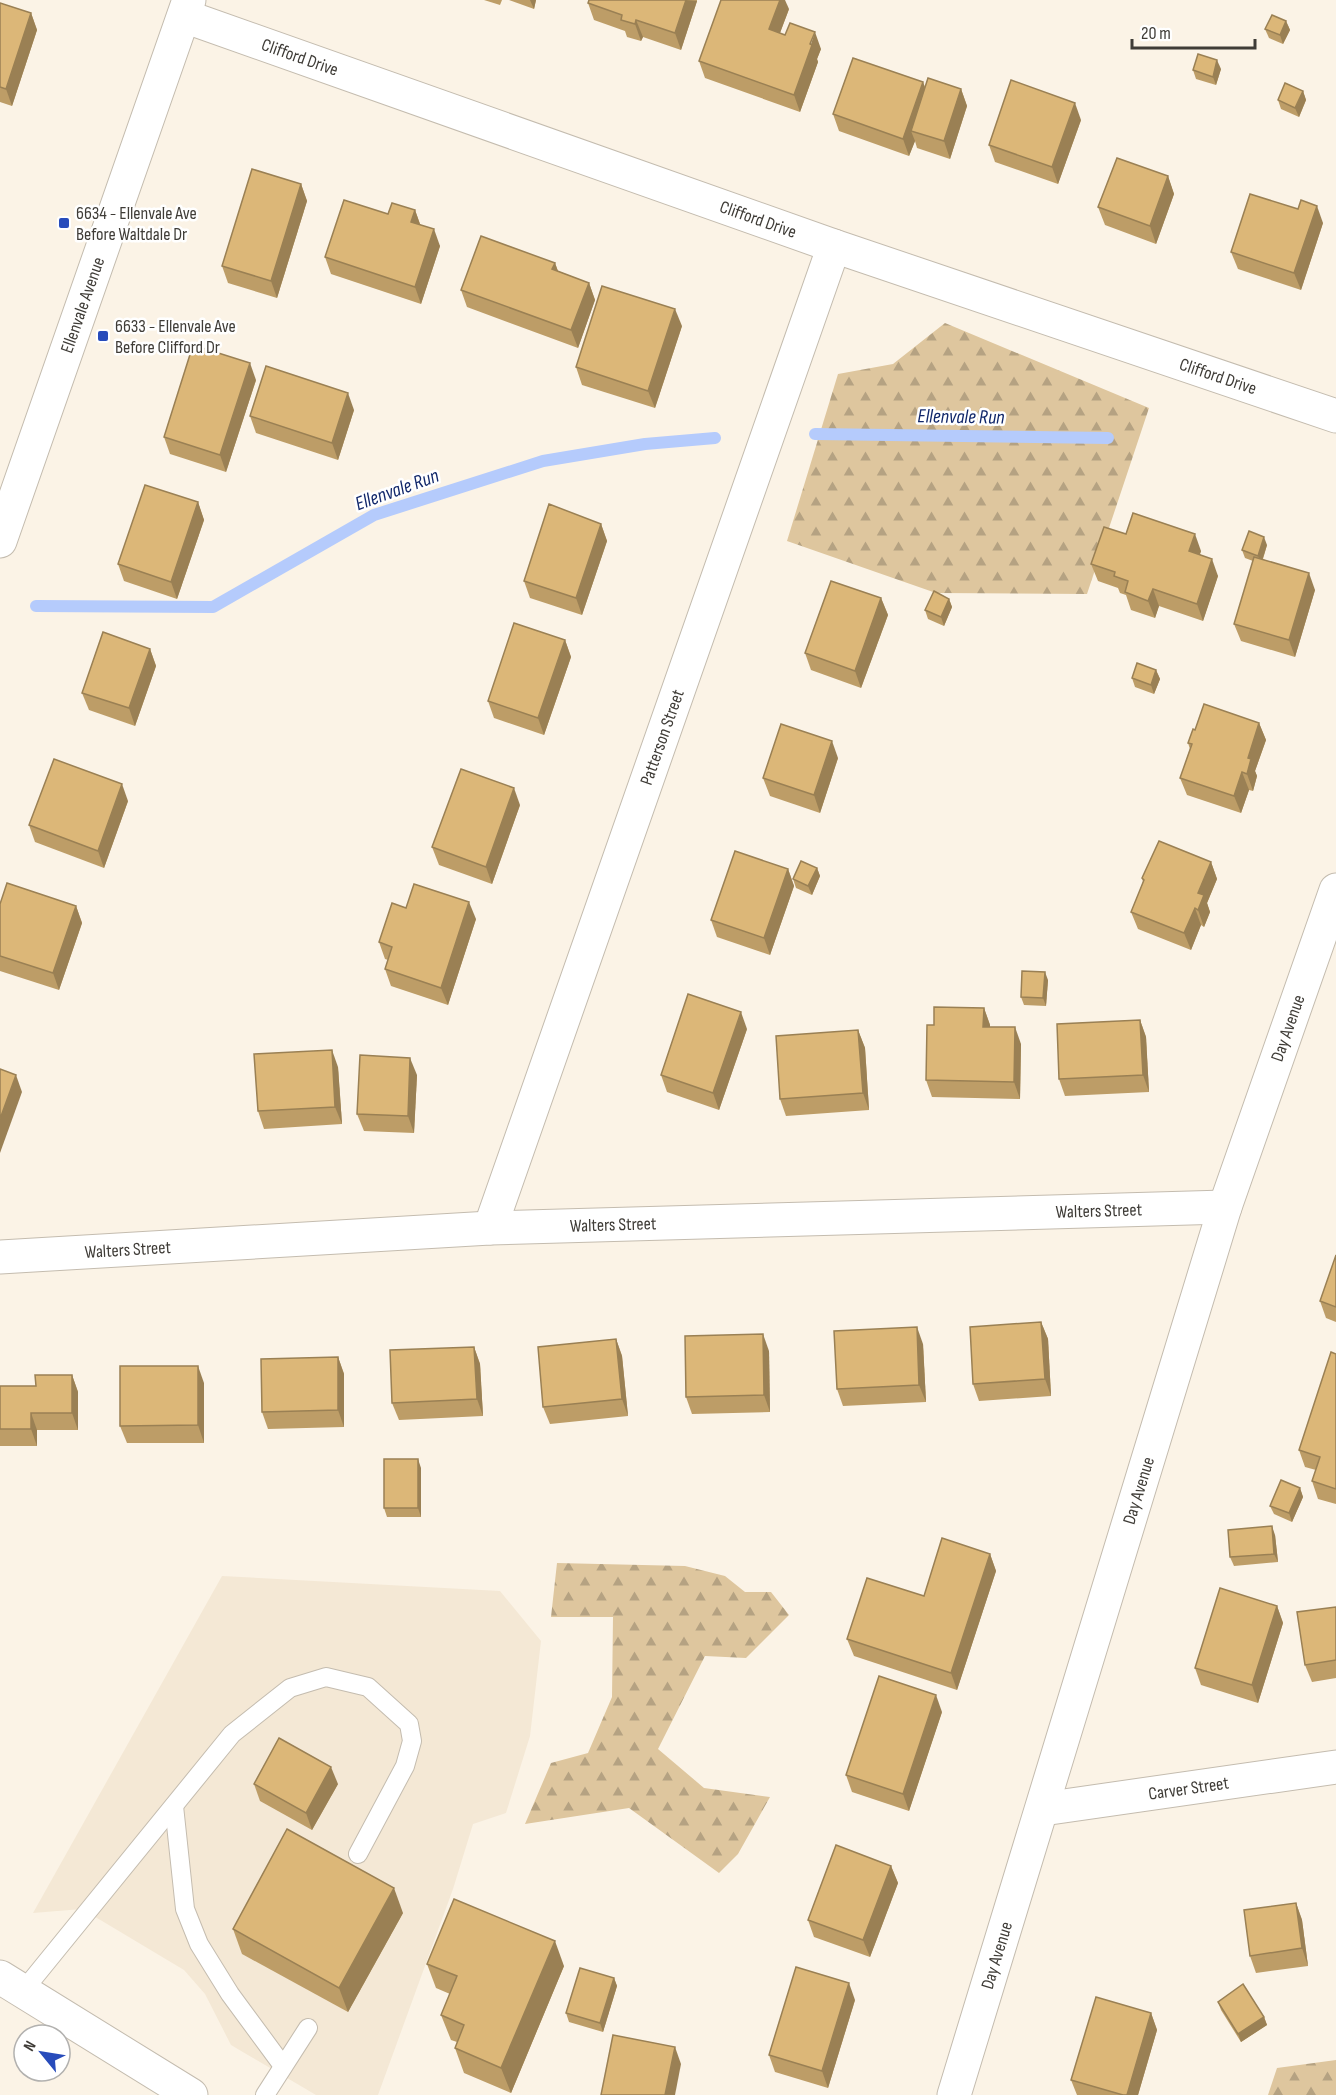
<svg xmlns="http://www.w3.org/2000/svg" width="1336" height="2095" font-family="'Sofia Sans Condensed',sans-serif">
  <defs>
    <pattern id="forest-firs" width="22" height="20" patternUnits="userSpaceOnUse" patternTransform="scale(1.5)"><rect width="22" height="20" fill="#dec69e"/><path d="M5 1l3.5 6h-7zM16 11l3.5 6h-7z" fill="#b5a282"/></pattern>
  </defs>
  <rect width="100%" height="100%" fill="#fbf3e6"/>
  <polygon fill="#f4e8d5" points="222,1576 500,1591 541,1641 530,1736 506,1813 473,1824 453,1889 378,2095 316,2095 231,2045 205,1994 184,1970 82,1909 33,1913"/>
  <g fill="url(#forest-firs)">
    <polygon points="945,323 1149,408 1087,594 936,593 787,541 838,374 893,364"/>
    <polygon points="557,1563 685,1566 725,1576 745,1592 771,1592 789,1615 746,1658 705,1656 658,1749 704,1788 770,1797 738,1854 719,1873 629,1808 525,1824 551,1763 588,1753 612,1697 613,1617 551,1617"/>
    <polygon points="1336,2060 1336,2095 1268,2095 1277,2068"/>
  </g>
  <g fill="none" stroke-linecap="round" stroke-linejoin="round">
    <g stroke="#b5cbfc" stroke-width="12">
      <polyline points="815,434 1108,438"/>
      <polyline points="36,606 213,607 374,515 543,461 645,444 715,438"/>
    </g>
    <defs>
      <g id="service">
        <polyline points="174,1806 185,1909 199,1944 230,1994 283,2066"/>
        <polyline points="23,1991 232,1734 290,1688 326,1677 368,1687 409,1724 412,1741 405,1766 358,1854"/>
        <polyline points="265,2095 308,2028"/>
      </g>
      <g id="minor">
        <path id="s1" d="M184,16L834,246L1336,416"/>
        <path id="s2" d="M0,541L189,0"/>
        <path id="s3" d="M490,1228L834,246"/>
        <path id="s4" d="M0,1257L490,1228L1225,1207"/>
        <path id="s5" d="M1043,1809L1336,1767"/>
        <path id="s6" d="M954,2095L1225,1207L1336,890"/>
      </g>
      <polyline id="tertiary" points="0,1977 191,2095"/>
    </defs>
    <use href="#service" stroke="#c4bcaf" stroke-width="20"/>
    <use href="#minor" stroke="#c4bcaf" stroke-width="35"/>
    <use href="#tertiary" stroke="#c4bcaf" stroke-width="35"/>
    <use href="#service" stroke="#fff" stroke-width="18"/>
    <use href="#minor" stroke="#fff" stroke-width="33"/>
    <use href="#tertiary" stroke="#fff" stroke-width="33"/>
  </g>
  <g fill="#bd9d67">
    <polygon points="484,0 502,0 500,5"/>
    <polygon points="509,0 536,0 534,9"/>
    <polygon points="589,0 697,0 697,1 681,50 643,37 641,41 627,37 625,31 594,20 588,3"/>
    <polygon points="0,3 31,13 37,30 12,106 0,102"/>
    <polygon points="789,9 780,33 821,49 817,59 818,62 800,112 705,78 699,61"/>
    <polygon points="1286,21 1290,30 1283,44 1269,38 1265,29"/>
    <polygon points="1221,69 1216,85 1196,79 1193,70"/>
    <polygon points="923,82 925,87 961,89 967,106 950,159 917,148 915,141 909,156 839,131 833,114"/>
    <polygon points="1303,91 1306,100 1299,117 1281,109 1278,100"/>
    <polygon points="1081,120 1058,184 995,162 989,145"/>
    <polygon points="1168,176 1174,194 1156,244 1105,225 1098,207"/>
    <polygon points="301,184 307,201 277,298 228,283 222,266"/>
    <polygon points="1298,209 1323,223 1301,290 1238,269 1231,252"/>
    <polygon points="415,210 420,224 440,246 421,304 331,274 325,257 388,214"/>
    <polygon points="555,263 558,271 589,283 595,300 578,348 467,307 461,290"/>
    <polygon points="682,326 655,408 582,385 576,367"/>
    <polygon points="256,380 226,472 170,454 164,437"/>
    <polygon points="354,410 338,460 256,433 250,416"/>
    <polygon points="198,502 204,520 177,599 124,581 118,564"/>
    <polygon points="601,524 607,541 582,615 530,598 524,581"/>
    <polygon points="1126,534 1201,551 1200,554 1218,576 1203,621 1159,606 1155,618 1131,610 1126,595 1120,593 1118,588 1098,581 1091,564"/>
    <polygon points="1267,545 1263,559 1315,590 1295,657 1241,641 1234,624 1253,561 1245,558 1242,550"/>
    <polygon points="881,598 888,615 861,688 811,670 805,653"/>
    <polygon points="949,599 952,607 944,626 928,619 925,610"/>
    <polygon points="565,640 571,657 544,735 494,718 488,701"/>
    <polygon points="150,649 156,666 135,726 89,710 82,693"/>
    <polygon points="1156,670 1160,679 1154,694 1135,687 1132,678"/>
    <polygon points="1259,723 1266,740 1255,771 1257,776 1253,791 1249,790 1241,813 1187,795 1180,778 1190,749 1188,743 1195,730"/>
    <polygon points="838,758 820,813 770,796 763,778"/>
    <polygon points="128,801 104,868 35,842 29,825"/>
    <polygon points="520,805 492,884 439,865 432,847"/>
    <polygon points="1211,862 1217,879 1207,903 1210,912 1204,927 1201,925 1191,950 1138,929 1131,912 1143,882 1142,878"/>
    <polygon points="817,868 820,876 812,895 796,888 793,879"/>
    <polygon points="788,869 794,886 770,955 717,937 711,920"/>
    <polygon points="0,904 76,906 82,923 59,990 0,971"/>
    <polygon points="406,908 476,919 448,1005 391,986 385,969 388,960 385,959 379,942"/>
    <polygon points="1048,980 1046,1006 1024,1005 1021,997"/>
    <polygon points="984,1008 990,1025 990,1027 1021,1044 1020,1099 932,1097 926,1080 934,1025"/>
    <polygon points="1140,1020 1146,1037 1149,1092 1065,1096 1059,1079"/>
    <polygon points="747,1029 719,1110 667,1092 661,1075"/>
    <polygon points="858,1030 865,1048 869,1110 786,1116 780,1099"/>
    <polygon points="338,1067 342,1124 264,1129 258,1111"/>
    <polygon points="417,1075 414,1133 364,1131 357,1114"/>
    <polygon points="1336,1255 1336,1322 1326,1318 1320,1301"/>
    <polygon points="1041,1322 1048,1339 1051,1396 979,1401 973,1384"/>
    <polygon points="616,1339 622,1356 628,1416 550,1424 543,1407"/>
    <polygon points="923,1344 926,1402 843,1406 837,1389"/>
    <polygon points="474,1347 480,1364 483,1416 399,1420 392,1403"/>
    <polygon points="769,1351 770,1412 692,1414 686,1397"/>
    <polygon points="1336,1354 1336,1504 1318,1499 1312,1481 1316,1470 1305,1467 1299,1450"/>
    <polygon points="338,1357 344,1374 344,1427 268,1429 262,1412"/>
    <polygon points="72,1375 78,1392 78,1430 37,1430 37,1446 0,1446 0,1386 36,1386"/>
    <polygon points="204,1383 204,1443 127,1443 120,1426"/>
    <polygon points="421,1468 421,1517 387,1517 384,1508"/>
    <polygon points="1300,1488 1303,1497 1292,1522 1274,1514 1270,1506"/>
    <polygon points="1275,1535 1278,1562 1234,1566 1230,1557"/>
    <polygon points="990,1554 996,1571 957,1690 854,1656 847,1639 924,1596"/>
    <polygon points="1277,1606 1283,1623 1258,1703 1201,1685 1195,1668"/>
    <polygon points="1336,1607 1336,1678 1312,1682 1305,1665"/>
    <polygon points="942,1712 909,1811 852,1792 846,1775"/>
    <polygon points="254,1784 338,1784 312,1830 260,1801"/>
    <polygon points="891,1866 898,1883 870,1957 814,1937 808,1920"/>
    <polygon points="1296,1903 1302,1920 1308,1966 1256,1973 1250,1956"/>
    <polygon points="403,1913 348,2012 242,1954 233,1929"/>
    <polygon points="427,1964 564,1966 511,2093 464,2073 455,2048 457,2042 451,2040 441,2015 450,1994 436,1988"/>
    <polygon points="614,1978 617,1986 603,2032 569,2022 566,2013"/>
    <polygon points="855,2000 828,2088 775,2072 769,2055"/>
    <polygon points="1218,2002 1264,2017 1267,2025 1241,2042 1221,2010"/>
    <polygon points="1151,2013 1157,2030 1138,2095 1077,2095 1071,2080"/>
  </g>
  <g fill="#9a8054">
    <polygon points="530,0 536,0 534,9"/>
    <polygon points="686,0 697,1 681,50 675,33"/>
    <polygon points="780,0 785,0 789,9 775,46 769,29"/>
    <polygon points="31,13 37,30 12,106 6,89"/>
    <polygon points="636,20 643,37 641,41 635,24"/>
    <polygon points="1286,21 1290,30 1283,44 1280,35"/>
    <polygon points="815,32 821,49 817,59 818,62 800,112 794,95"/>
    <polygon points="1217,60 1221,69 1216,85 1213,77"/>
    <polygon points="923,82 929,100 911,131 915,141 909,156 903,139"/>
    <polygon points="961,89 967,106 950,159 944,141"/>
    <polygon points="1303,91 1306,100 1299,117 1295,108"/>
    <polygon points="1075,103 1081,120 1058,184 1052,167"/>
    <polygon points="1168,176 1174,194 1156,244 1150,226"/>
    <polygon points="301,184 307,201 277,298 271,281"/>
    <polygon points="1317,206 1323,223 1301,290 1294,273"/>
    <polygon points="415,210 421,227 411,222"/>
    <polygon points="434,229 440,246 421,304 415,287"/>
    <polygon points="555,263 561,280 552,269"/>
    <polygon points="589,283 595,300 578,348 571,330"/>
    <polygon points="675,309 682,326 655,408 648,391"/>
    <polygon points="250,363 256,380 226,472 220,455"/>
    <polygon points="348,393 354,410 338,460 332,443"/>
    <polygon points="198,502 204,520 177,599 171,582"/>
    <polygon points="601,524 607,541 582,615 576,598"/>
    <polygon points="1195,534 1201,551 1195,568 1189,551"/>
    <polygon points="1264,537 1267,545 1261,564 1258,556"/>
    <polygon points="1212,559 1218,576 1203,621 1197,604"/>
    <polygon points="1309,573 1315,590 1295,657 1289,640"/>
    <polygon points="1153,589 1159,606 1155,618 1148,601"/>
    <polygon points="881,598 888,615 861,688 855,671"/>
    <polygon points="949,599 952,607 944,626 941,617"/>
    <polygon points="565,640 571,657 544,735 538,718"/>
    <polygon points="150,649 156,666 135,726 129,708"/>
    <polygon points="1156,670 1160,679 1154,694 1151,685"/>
    <polygon points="1259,723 1266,740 1255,771 1257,776 1253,791 1247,774 1248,758"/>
    <polygon points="832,741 838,758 820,813 814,795"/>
    <polygon points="1242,772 1249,790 1241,813 1234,796"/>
    <polygon points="122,784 128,801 104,868 98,851"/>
    <polygon points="514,788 520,805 492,884 486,867"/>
    <polygon points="1211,862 1217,879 1207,903 1210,912 1204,927 1198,910 1198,893"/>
    <polygon points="817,868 820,876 812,895 808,886"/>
    <polygon points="788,869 794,886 770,955 764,938"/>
    <polygon points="469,902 476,919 448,1005 441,988"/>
    <polygon points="76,906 82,923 59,990 53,973"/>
    <polygon points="1195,908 1201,925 1191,950 1184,933"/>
    <polygon points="1045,972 1048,980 1046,1006 1043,998"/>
    <polygon points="984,1008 990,1025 989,1044 983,1027"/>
    <polygon points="741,1012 747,1029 719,1110 713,1093"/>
    <polygon points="1140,1020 1146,1037 1149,1092 1143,1075"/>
    <polygon points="1015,1027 1021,1044 1020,1099 1014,1082"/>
    <polygon points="858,1030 865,1048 869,1110 863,1093"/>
    <polygon points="332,1050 338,1067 342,1124 335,1107"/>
    <polygon points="410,1058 417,1075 414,1133 408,1116"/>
    <polygon points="16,1075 22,1092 0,1153 0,1119"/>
    <polygon points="1041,1322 1048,1339 1051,1396 1045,1379"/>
    <polygon points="917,1327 923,1344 926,1402 919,1385"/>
    <polygon points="763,1334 769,1351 770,1412 764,1395"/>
    <polygon points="616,1339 622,1356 628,1416 622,1399"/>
    <polygon points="474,1347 480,1364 483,1416 477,1399"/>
    <polygon points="338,1357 344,1374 344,1427 338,1410"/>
    <polygon points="198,1366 204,1383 204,1443 198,1425"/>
    <polygon points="72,1375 78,1392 78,1430 72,1413"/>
    <polygon points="31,1413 37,1430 37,1446 31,1429"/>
    <polygon points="418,1459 421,1468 421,1517 418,1508"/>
    <polygon points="1300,1488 1303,1497 1292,1522 1289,1513"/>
    <polygon points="1272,1526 1275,1535 1278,1562 1274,1554"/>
    <polygon points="990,1554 996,1571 957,1690 951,1673"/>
    <polygon points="1277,1606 1283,1623 1258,1703 1252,1685"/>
    <polygon points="936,1695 942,1712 909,1811 903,1794"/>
    <polygon points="331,1767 338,1784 312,1830 306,1813"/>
    <polygon points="891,1866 898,1883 870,1957 863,1940"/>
    <polygon points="394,1888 403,1913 348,2012 339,1988"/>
    <polygon points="1296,1903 1302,1920 1308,1966 1302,1948"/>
    <polygon points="555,1941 564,1966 511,2093 501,2068"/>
    <polygon points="614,1978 617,1986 603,2032 600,2023"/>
    <polygon points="849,1983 855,2000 828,2088 822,2071"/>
    <polygon points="1151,2013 1157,2030 1138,2095 1127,2095"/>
    <polygon points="1264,2017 1267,2025 1241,2042 1238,2034"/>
    <polygon points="675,2047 681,2064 675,2095 665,2095"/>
  </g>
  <g fill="#dcb778" stroke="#9a8054" stroke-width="1.5">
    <polygon points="589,0 686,0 675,33 636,20 635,24 621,20 622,15 588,3"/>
    <polygon points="721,0 780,0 769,29 785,35 790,23 815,32 810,44 812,45 794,95 699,61"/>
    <polygon points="0,3 31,13 6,89 0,87"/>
    <polygon points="1272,15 1286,21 1280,35 1265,29"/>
    <polygon points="1198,54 1217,60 1213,77 1193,70"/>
    <polygon points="853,58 923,82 903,139 833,114"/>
    <polygon points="928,78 961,89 944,141 911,131"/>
    <polygon points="1011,80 1075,103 1052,167 989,145"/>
    <polygon points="1285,83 1303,91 1295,108 1278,100"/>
    <polygon points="1117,158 1168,176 1150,226 1098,207"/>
    <polygon points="252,169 301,184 271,281 222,266"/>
    <polygon points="1250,194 1298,209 1301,200 1317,206 1294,273 1231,252"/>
    <polygon points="344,200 388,214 392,203 415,210 411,222 434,229 415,287 325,257"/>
    <polygon points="481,236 555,263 552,269 589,283 571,330 461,290"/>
    <polygon points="602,286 675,309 648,391 576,367"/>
    <polygon points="193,345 250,363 220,455 164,437"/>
    <polygon points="266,366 348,393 332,443 250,416"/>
    <polygon points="145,485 198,502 171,582 118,564"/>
    <polygon points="549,504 601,524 576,598 524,581"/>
    <polygon points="1133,513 1195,534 1189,551 1212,559 1197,604 1153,589 1148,601 1125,592 1128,581 1114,576 1115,572 1091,564 1104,527 1126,534"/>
    <polygon points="1249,531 1264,537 1258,556 1242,550"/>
    <polygon points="1254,557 1309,573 1289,640 1234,624"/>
    <polygon points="831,581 881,598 855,671 805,653"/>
    <polygon points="934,591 949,599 941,617 925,610"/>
    <polygon points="514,623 565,640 538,718 488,701"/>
    <polygon points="103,632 150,649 129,708 82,693"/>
    <polygon points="1137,663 1156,670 1151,685 1132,678"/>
    <polygon points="1204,704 1259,723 1248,758 1251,759 1247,774 1242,772 1234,796 1180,778 1192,744 1188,743 1193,729 1195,730"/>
    <polygon points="781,724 832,741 814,795 763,778"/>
    <polygon points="54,759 122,784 98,851 29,825"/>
    <polygon points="461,769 514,788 486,867 432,847"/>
    <polygon points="1159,841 1211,862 1198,893 1204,895 1198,910 1195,908 1184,933 1131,912 1144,880 1142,878"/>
    <polygon points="735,851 788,869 764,938 711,920"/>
    <polygon points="801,861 817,868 808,886 793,879"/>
    <polygon points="7,883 76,906 53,973 0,956 0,904"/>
    <polygon points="414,884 469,902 441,988 385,969 392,947 379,942 392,903 406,908"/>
    <polygon points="1022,971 1045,972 1043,998 1021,997"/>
    <polygon points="688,994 741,1012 713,1093 661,1075"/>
    <polygon points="934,1007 984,1008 983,1027 1015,1027 1014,1082 926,1080 927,1025 934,1025"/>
    <polygon points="1140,1020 1143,1075 1059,1079 1057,1024"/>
    <polygon points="858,1030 863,1093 780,1099 776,1036"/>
    <polygon points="332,1050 335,1107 258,1111 254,1054"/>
    <polygon points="360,1055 410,1058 408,1116 357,1114"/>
    <polygon points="0,1069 16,1075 0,1119"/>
    <polygon points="1336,1255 1336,1307 1320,1301"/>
    <polygon points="1041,1322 1045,1379 973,1384 970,1327"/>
    <polygon points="917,1327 919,1385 837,1389 834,1331"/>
    <polygon points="763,1334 764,1395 686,1397 685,1336"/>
    <polygon points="616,1339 622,1399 543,1407 538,1347"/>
    <polygon points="474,1347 477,1399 392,1403 390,1350"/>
    <polygon points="1331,1352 1336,1354 1336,1489 1312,1481 1320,1457 1299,1450"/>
    <polygon points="338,1357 338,1410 262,1412 261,1359"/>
    <polygon points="120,1366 198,1366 198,1425 120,1426"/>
    <polygon points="35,1375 72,1375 72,1413 31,1413 31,1429 0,1429 0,1386 36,1386"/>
    <rect x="384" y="1459" width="34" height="49"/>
    <polygon points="1281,1480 1300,1488 1289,1513 1270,1506"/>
    <polygon points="1272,1526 1274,1554 1230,1557 1228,1530"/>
    <polygon points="942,1538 990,1554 951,1673 847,1639 867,1578 924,1596"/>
    <polygon points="1220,1588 1277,1606 1252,1685 1195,1668"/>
    <polygon points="1336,1607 1336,1660 1305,1665 1297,1612"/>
    <polygon points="879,1676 936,1695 903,1794 846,1775"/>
    <polygon points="279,1738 331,1767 306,1813 254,1784"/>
    <polygon points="287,1829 394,1888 339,1988 233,1929"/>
    <polygon points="836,1845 891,1866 863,1940 808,1920"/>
    <polygon points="454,1899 555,1941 501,2068 455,2048 464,2025 441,2015 457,1976 427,1964"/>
    <polygon points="1296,1903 1302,1948 1250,1956 1244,1910"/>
    <polygon points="796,1967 849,1983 822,2071 769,2055"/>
    <polygon points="580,1968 614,1978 600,2023 566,2013"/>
    <polygon points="1243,1984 1264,2017 1238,2034 1218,2002"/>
    <polygon points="1096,1997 1151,2013 1127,2095 1123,2095 1071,2080"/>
    <polygon points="613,2035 675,2047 665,2095 601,2095"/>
  </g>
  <g fill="#274bbb" stroke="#fff" stroke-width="2">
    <rect x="58" y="217" width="12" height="12" rx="3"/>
    <rect x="97" y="330" width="12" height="12" rx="3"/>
  </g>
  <g text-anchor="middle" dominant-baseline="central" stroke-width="5" stroke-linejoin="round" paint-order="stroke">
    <g font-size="18" fill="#3f3c37" stroke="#fff">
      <text stroke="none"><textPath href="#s1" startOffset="123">Clifford Drive</textPath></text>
      <text stroke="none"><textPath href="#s1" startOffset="609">Clifford Drive</textPath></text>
      <text stroke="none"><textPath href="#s2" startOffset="250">Ellenvale Avenue</textPath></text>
      <text stroke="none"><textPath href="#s1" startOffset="1095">Clifford Drive</textPath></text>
      <text stroke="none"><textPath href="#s3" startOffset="520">Patterson Street</textPath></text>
      <text stroke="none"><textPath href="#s6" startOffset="1118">Day Avenue</textPath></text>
      <text stroke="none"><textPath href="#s4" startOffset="1100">Walters Street</textPath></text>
      <text stroke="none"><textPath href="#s4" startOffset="614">Walters Street</textPath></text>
      <text stroke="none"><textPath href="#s4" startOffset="128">Walters Street</textPath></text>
      <text stroke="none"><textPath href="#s6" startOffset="632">Day Avenue</textPath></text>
      <text stroke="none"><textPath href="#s5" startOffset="147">Carver Street</textPath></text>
      <text stroke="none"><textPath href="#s6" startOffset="146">Day Avenue</textPath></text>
    </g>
    <g font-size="18" fill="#3f3c37" stroke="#fff" text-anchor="start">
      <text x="76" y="213">6634 - Ellenvale Ave<tspan x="76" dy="21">Before Waltdale Dr</tspan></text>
      <text x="115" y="326">6633 - Ellenvale Ave<tspan x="115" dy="21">Before Clifford Dr</tspan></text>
    </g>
    <g font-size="20" font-style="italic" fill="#11276a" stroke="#fff">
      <text transform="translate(961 417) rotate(1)">Ellenvale Run</text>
      <text transform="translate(397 490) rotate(-20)">Ellenvale Run</text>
    </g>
  </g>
  <g transform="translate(42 2053) rotate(300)"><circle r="28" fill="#ffffff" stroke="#b2b1af" stroke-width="1.5"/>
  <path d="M0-4.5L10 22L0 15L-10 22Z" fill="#274bbb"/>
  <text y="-9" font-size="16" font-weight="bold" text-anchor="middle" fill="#3f3c37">N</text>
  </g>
  <path d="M1132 39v9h123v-9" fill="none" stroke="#3f3c37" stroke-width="3"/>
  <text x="1141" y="39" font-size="18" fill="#3f3c37" stroke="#ffffff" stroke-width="4.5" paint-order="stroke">20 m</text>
</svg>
